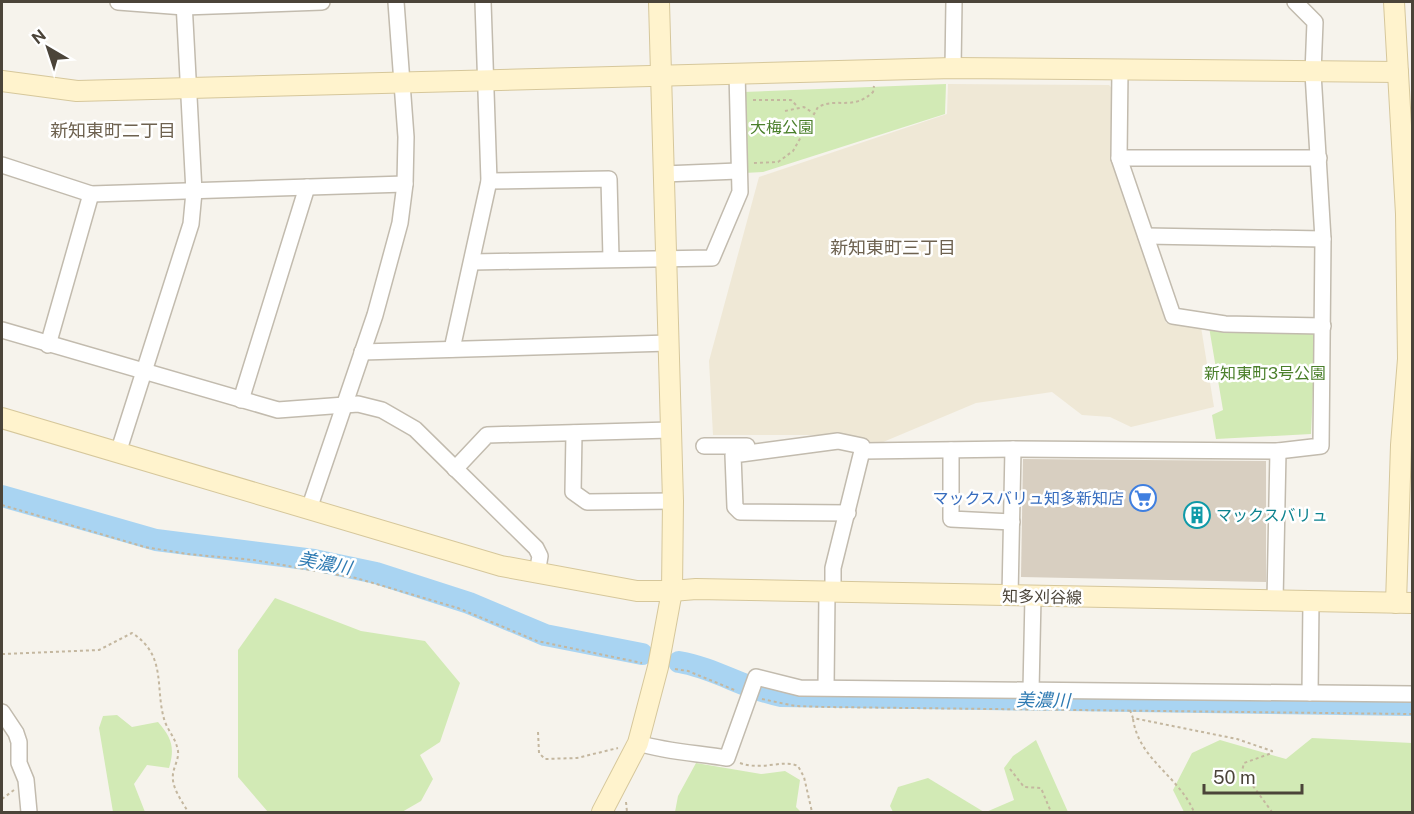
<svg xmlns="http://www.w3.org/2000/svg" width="1414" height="814" font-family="'Public Sans','Noto Sans JP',sans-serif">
  <rect width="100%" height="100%" fill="#f6f3ec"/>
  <polygon fill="#efe8d6" points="948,84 1109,85 1114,90 1114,159 1166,323 1201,327 1214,407 1131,427 1110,417 1082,415 1052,392 976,403 876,445 843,435 713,435 709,361 759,177 947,114"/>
  <g fill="#d2eab5">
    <polygon points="946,84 945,114 763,172 744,173 743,92"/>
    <polygon points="1316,324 1311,434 1216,439 1212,415 1223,410 1209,327"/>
    <polygon points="275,598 361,631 425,641 460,683 440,742 420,755 433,779 421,801 402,812 268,812 238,777 238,650"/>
    <path d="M117,715L132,727L158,722C172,738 175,748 169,768L147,765L134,784L145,812H113L99,728L103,716Z"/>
    <polygon points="1312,738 1412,743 1412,812 1184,812 1173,790 1192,753 1220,740 1286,759"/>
    <polygon points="1036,740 1068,812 986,812 1014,800 1004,768 1013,756"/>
    <polygon points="696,763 761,774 785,771 800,780 796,807 801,812 675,812 678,796"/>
    <polygon points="928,778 984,812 893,812 890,806 898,787"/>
  </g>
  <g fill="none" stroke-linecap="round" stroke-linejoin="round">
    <g stroke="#a9d4f2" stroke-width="22">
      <polyline points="2,496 156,540 314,560 376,573 469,603 545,635 642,654"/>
      <path d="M679,662C715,668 745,689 781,696L1412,705"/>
    </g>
  </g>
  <polygon fill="#d8cfc1" points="1023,459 1266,461 1266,582 1021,577"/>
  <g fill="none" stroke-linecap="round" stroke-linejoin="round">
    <defs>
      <g id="street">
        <polyline points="118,2 184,7 322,2"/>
        <polyline points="953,68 954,2"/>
        <polyline points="1120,70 1119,158 1173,316 1225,324 1323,326"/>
        <polyline points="1119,158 1319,158"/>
        <polyline points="2,165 91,194 405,184"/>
        <polyline points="664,174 738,171"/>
        <polyline points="489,181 609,179 611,258"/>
        <polyline points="1146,236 1323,239"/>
        <polyline points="472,262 712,258 740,192 737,72"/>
        <polyline points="2,330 278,410 358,404 382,410 415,429 536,548 540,556 537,574"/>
        <polyline points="48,345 91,194"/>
        <polyline points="452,349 489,181 483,2"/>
        <polyline points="362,352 669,343"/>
        <polyline points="241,400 307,187"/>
        <polyline points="574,433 573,492 587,502 673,501"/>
        <polyline points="704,446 747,446"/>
        <polyline points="951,450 951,519 1012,522"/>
        <polyline points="862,451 1013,449 1278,451 1321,446 1323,239 1313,73 1315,22 1295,2"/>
        <polyline points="118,453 191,224 194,192 184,2"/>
        <polyline points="455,469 487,435 670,430"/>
        <polyline points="309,509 375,315 400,223 405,184 406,137 396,2"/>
        <polyline points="848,513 740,512 735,507 733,455 838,441 862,446 862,451"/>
        <polyline points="833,593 833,568 862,451"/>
        <polyline points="1010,596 1013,449"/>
        <polyline points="1275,601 1278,451"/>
        <polyline points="826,687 827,593"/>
        <polyline points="1031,690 1033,597"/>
        <polyline points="1310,693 1311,601"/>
        <polyline points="2,712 16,733 19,742 19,763 26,780 29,812"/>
        <path d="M638,743C667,752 696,753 727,758L756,677L800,688L1412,694"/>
      </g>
      <g id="secondary">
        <polyline points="659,2 673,501 672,591 696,589 1412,603"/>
        <polyline points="1394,2 1406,214 1408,359 1401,445 1396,603"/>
        <polyline points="2,81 77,91 953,68 1398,72"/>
        <polyline points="2,418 501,566 637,591 672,591 658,667 638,743 602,812"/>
      </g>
    </defs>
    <use href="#street" stroke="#c2bbae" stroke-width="18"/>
    <use href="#secondary" stroke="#d6c79b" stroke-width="22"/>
    <g stroke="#c4b79f" stroke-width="2" stroke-dasharray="3 3" stroke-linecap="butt">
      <polyline points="753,100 791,100 798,107"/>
      <polyline points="785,111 804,107 813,113"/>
      <path d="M754,163L778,162L793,151L818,107C838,97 853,111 873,92L874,86"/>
      <polyline points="2,505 145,547 187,554 254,560 356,578 458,608 537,641 642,663"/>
      <path d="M2,654L99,650L132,633C168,656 154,689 165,722C169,732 176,739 178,751C179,759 174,766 173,774C171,787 182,801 188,812"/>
      <polyline points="675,669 688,671 737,691"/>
      <polyline points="762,699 795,706 825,707 1412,714"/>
      <polyline points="1130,710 1133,718 1237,739 1272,751 1272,753 1244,763 1242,771 1272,812"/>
      <path d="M1133,719C1139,760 1179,776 1194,812"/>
      <polyline points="538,732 539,753 545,759 577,758 618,748"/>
      <path d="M740,763C761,771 784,759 798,766L804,777L812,812"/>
      <polyline points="1010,769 1024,787 1041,788 1051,812"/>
      <polyline points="2,799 14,790"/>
      <polyline points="626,802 627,812"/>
    </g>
    <use href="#street" stroke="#fff" stroke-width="15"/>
    <use href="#secondary" stroke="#fff3cd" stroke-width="20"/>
  </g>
  <defs>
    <symbol id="supermarket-ring" viewBox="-11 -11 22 22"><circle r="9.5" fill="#fff" stroke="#3f7fe0" stroke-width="1.5"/><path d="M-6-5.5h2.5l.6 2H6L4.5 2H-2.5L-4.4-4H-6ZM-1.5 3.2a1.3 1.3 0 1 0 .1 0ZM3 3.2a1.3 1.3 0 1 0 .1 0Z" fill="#3f7fe0"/></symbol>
    <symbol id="building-ring" viewBox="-11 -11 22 22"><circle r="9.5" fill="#fff" stroke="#0f9aa8" stroke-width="1.5"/><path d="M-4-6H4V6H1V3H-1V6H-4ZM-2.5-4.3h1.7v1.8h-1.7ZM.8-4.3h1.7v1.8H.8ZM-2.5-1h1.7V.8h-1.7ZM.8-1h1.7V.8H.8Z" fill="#0f9aa8"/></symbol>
  </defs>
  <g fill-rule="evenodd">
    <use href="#supermarket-ring" x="1128" y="483" width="30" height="30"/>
    <use href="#building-ring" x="1182" y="500" width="30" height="30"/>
  </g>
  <g text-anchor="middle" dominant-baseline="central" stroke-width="5" stroke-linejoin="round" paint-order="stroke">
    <g font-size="16" fill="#4a7f2a" stroke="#fff">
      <text x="782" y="127">大梅公園</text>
      <text x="1265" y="373">新知東町3号公園</text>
    </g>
    <g font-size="16" fill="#366cbe" stroke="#fff" text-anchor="end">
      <text x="1124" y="498">マックスバリュ知多新知店</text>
    </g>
    <g font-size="16" fill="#0d838f" stroke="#fff" text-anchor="start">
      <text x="1216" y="515">マックスバリュ</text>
    </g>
    <g font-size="16" fill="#4b4439" stroke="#fff">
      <text transform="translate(1042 597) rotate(1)">知多刈谷線</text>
    </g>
    <g font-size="18" fill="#6e6250" stroke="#fff">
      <text x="113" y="130">新知東町二丁目</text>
      <text x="893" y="247">新知東町三丁目</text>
    </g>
    <g font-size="18" font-style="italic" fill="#2e7ab2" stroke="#fff">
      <text transform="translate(325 563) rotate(11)">美濃川</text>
      <text transform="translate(1043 700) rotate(1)">美濃川</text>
    </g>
  </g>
  <rect width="1414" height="814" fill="none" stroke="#4b4439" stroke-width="6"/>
  <g transform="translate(48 48) rotate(321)" stroke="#ffffff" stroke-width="4.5" paint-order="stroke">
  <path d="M0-4.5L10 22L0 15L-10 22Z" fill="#4b4439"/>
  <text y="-9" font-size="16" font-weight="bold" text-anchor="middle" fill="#4b4439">N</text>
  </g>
  <path d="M1204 784v9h98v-9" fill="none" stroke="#4b4439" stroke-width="3"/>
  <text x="1213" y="784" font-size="18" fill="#4b4439" stroke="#ffffff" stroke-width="4.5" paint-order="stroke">50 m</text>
</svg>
